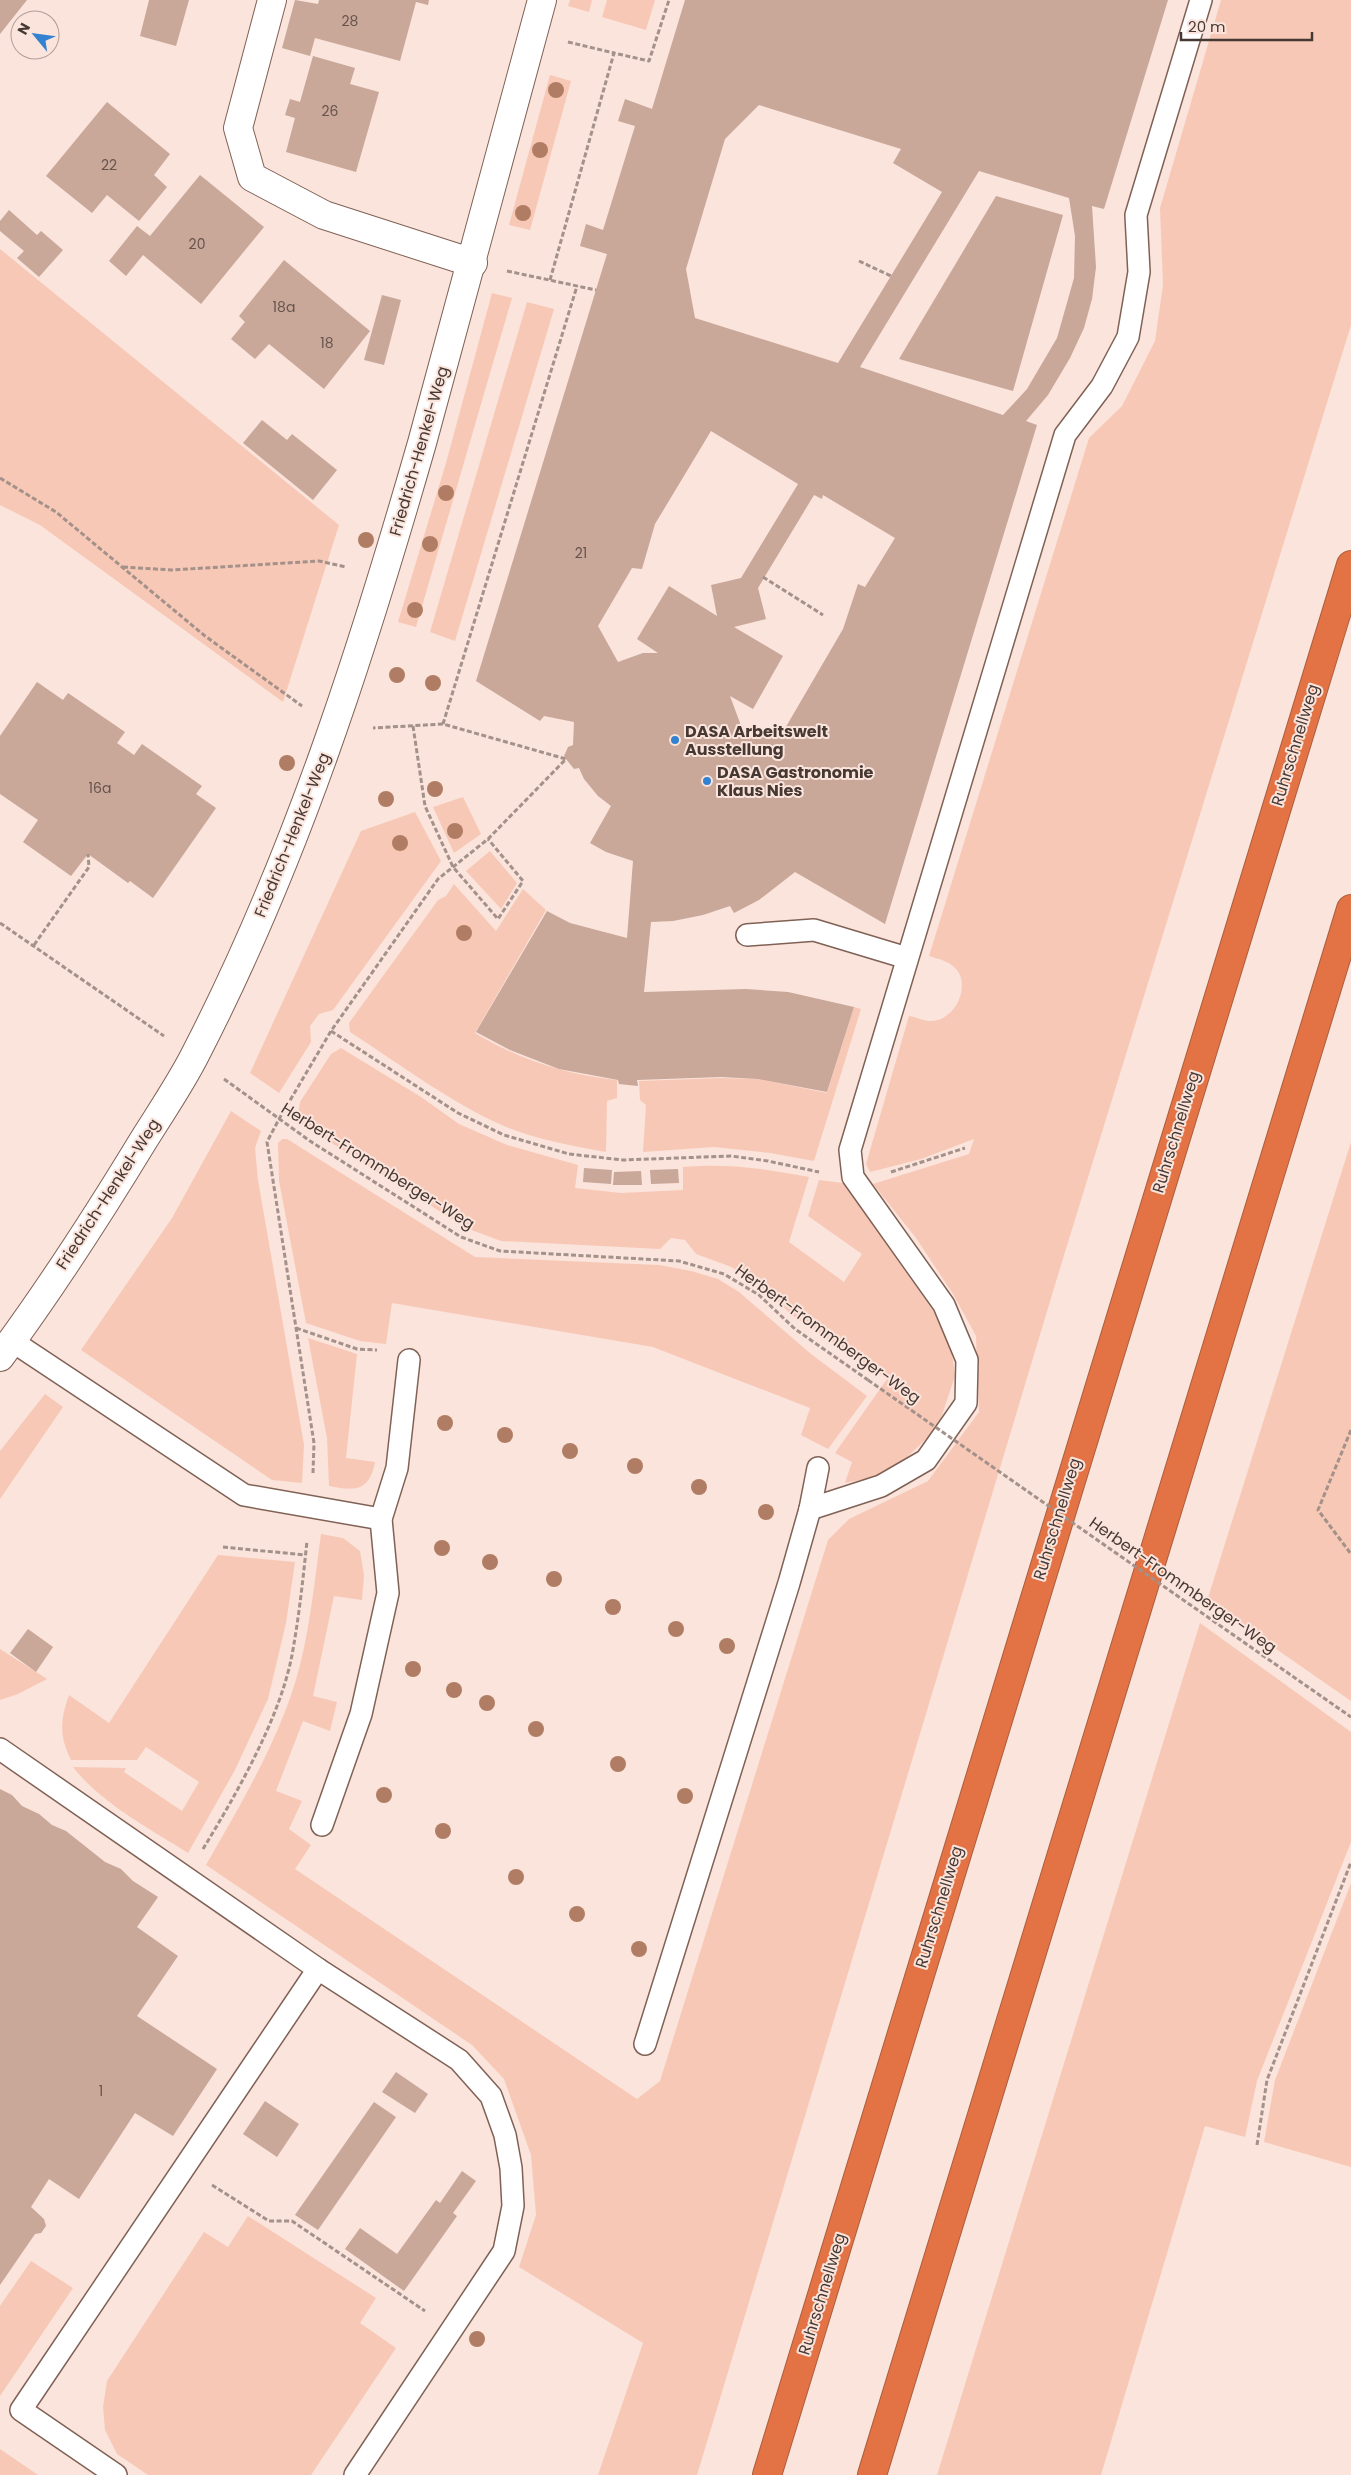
<svg xmlns="http://www.w3.org/2000/svg" width="1351" height="2475" font-family="Poppins,sans-serif">
  <rect width="100%" height="100%" fill="#fae4dc"/>
  <g fill="#f8c8b6">
    <polygon points="570,0 592,0 589,12 568,6"/>
    <polygon points="607,0 655,0 646,30 602,17"/>
    <path d="M1221,0H1351V325L1061,1265L697,2475H598L643,2343L519,2267L536,2215L531,2155L504,2079L472,2045L206,1865C235,1814 265,1764 286,1709C308,1654 313,1592 321,1534L343,1538L360,1551L364,1575L362,1600L334,1596L313,1696L337,1702L330,1731L303,1721L276,1791L302,1801L289,1829L311,1845L295,1869L637,2099L660,2081L828,1540L849,1519L928,1481L979,1412L976,1336L953,1294L916,1238L873,1184L969,1154L974,1139L921,1159L870,1172L866,1164L909,1016C915,1017 922,1020 928,1021C952,1023 969,993 959,973C953,962 939,959 929,956L1089,438L1122,406L1155,341L1163,285L1160,208Z"/>
    <polygon points="550,75 571,81 530,230 509,225"/>
    <polygon points="0,249 339,525 283,702 40,525 0,505"/>
    <polygon points="492,293 512,298 416,627 398,622 446,463"/>
    <polygon points="527,302 554,309 455,641 430,632"/>
    <polygon points="463,797 481,834 454,853 433,807"/>
    <polygon points="415,812 441,861 333,1010 319,1014 310,1026 311,1042 279,1093 250,1073 361,831"/>
    <polygon points="490,851 517,883 501,909 466,871"/>
    <path d="M454,884L496,931L523,889L546,910L475,1033C518,1059 567,1075 617,1080V1098L607,1101L606,1152C573,1146 538,1140 506,1127C451,1103 401,1065 350,1032L349,1023L438,900L446,896Z"/>
    <polygon points="854,1007 861,1009 814,1161 770,1153 714,1147 643,1152 646,1105 640,1100 639,1081 720,1078 758,1079 827,1093"/>
    <path d="M341,1048L421,1097L459,1124L507,1145L578,1165L575,1188L621,1193L683,1190V1167C731,1163 763,1169 809,1177L789,1242L844,1282L862,1254L808,1216L819,1180L843,1183L938,1318L951,1345L955,1376L941,1418L927,1438L904,1460L876,1477L845,1483L852,1462L835,1453L887,1379L792,1315L753,1279L729,1266L696,1254L685,1240L671,1238L660,1249L501,1241L466,1228L297,1121L300,1102L331,1054Z"/>
    <polygon points="231,1111 261,1131 255,1148 258,1180 304,1445 302,1483 272,1480 81,1350 172,1218"/>
    <polygon points="282,1139 287,1139 475,1257 659,1265 691,1271 718,1279 739,1292 811,1354 867,1396 828,1449 801,1435 810,1408 653,1347 392,1303 386,1344 360,1341 306,1323 279,1181 278,1143"/>
    <polygon points="1351,1142 1351,1701 1207,1601"/>
    <path d="M308,1338L357,1354L346,1458L375,1462C369,1492 355,1491 329,1486L327,1438Z"/>
    <polygon points="45,1394 63,1407 0,1499 0,1451"/>
    <path d="M218,1555L295,1562L286,1623L268,1699L235,1770L188,1853C149,1828 102,1804 73,1767L126,1768L124,1772L182,1811L199,1782L146,1747L137,1760H71C59,1735 60,1721 69,1695L109,1723Z"/>
    <polygon points="1200,1623 1351,1732 1351,1842 1257,2081 1245,2137 1205,2126 1101,2475 937,2475"/>
    <polygon points="0,1649 47,1679 18,1694 0,1700"/>
    <polygon points="1351,1883 1351,2167 1264,2142 1275,2080"/>
    <polygon points="248,2216 376,2298 360,2323 396,2348 311,2475 148,2475 117,2454 105,2430 103,2407 107,2381 204,2232 228,2247"/>
    <polygon points="31,2261 73,2288 0,2396 0,2306"/>
    <polygon points="0,2449 38,2475 0,2475"/>
  </g>
  <g fill="#c9a799" fill-rule="evenodd">
    <polygon points="0,0 27,0 0,34"/>
    <polygon points="149,0 189,0 176,46 140,36"/>
    <polygon points="295,0 318,4 319,0 429,0 428,5 416,2 400,61 315,38 310,56 282,48"/>
    <path d="M685,0H1168L1104,209L1092,206L1096,267L1092,299L1084,328L1070,358L1048,395L1026,421L1037,425L885,924L795,872L759,900L734,913L730,906L703,915L673,921L651,922L644,992L746,989L788,992L854,1007L827,1092L758,1079L721,1077L637,1080L638,1086L619,1084L618,1080L559,1069L533,1059L510,1050L476,1032L547,911L570,923L627,938L633,861L606,852L590,843L611,806L598,796L584,779L579,768L574,769L566,759L564,756L568,747L573,745L574,722L544,716L540,721L476,681L607,254L580,246L586,224L603,230L635,126L618,121L625,99L652,109ZM759,105L901,149L893,163L942,192L838,363L695,318L686,269L725,139ZM979,171L1069,198L1075,236L1074,278L1057,338L1027,389L1003,415L860,367ZM711,431L798,484L741,578L711,585L717,616L669,586L637,639L658,653H643L618,662L598,626L632,568L642,569L655,524ZM814,495L822,499L823,495L895,538L865,587L858,584L843,629L780,737L741,736L740,723L730,696L753,709L783,656L734,627L766,619L758,588Z"/>
    <polygon points="313,56 355,68 350,84 379,92 356,172 286,152 295,118 285,115 290,99 300,102"/>
    <polygon points="107,102 170,154 154,175 167,187 139,221 107,195 92,213 46,176"/>
    <polygon points="200,175 264,227 201,304 143,255 126,276 109,261 137,226 150,236"/>
    <polygon points="996,196 1063,215 1013,391 899,359"/>
    <polygon points="9,210 37,235 41,231 63,250 39,277 17,258 24,251 0,231 0,221"/>
    <polygon points="284,260 370,331 324,389 269,344 255,359 231,339 245,322 239,316"/>
    <polygon points="382,295 401,300 384,365 364,360"/>
    <polygon points="262,420 287,440 292,434 337,470 313,500 243,443"/>
    <polygon points="37,682 63,700 68,693 125,732 117,743 134,755 142,744 202,786 196,794 216,808 153,898 130,881 128,883 88,854 71,876 23,842 38,820 0,794 0,736"/>
    <polygon points="584,1168 612,1170 611,1184 583,1182"/>
    <polygon points="678,1169 679,1183 651,1184 650,1170"/>
    <polygon points="641,1171 642,1185 613,1185 614,1172"/>
    <polygon points="28,1629 53,1647 36,1672 10,1653"/>
    <polygon points="0,1789 12,1795 22,1806 39,1814 52,1825 66,1831 105,1862 121,1869 133,1881 158,1897 137,1927 178,1956 137,2016 217,2069 173,2136 135,2113 79,2199 49,2179 31,2207 44,2219 46,2226 41,2233 35,2234 0,2285"/>
    <polygon points="396,2072 428,2094 415,2113 382,2092"/>
    <polygon points="265,2101 299,2124 277,2157 243,2134"/>
    <polygon points="374,2102 396,2117 318,2230 295,2215"/>
    <polygon points="462,2171 476,2181 453,2213 457,2216 404,2291 345,2249 360,2228 397,2254 436,2200 440,2203"/>
  </g>
  <g fill="none" stroke-linecap="round" stroke-linejoin="round">
    <defs>
      <g id="service">
        <polyline points="747,935 814,930 907,958"/>
        <polyline points="12,1341 244,1495 381,1519"/>
        <polyline points="810,1509 881,1486 926,1460 966,1403 967,1360 944,1305 853,1177 850,1150 1065,435 1102,386 1128,337 1139,272 1136,215 1201,0"/>
        <polyline points="0,1749 318,1969 459,2060 491,2096 505,2135 511,2168 513,2206 504,2251 355,2475"/>
        <polyline points="322,1825 361,1714 388,1593 381,1519 397,1468 409,1360"/>
        <polyline points="645,2044 789,1583 810,1509 818,1468"/>
        <polyline points="116,2475 21,2410 318,1969"/>
      </g>
      <g id="minor">
        <polyline points="272,0 238,128 252,177 324,215 473,263"/>
        <path d="M0,1357C51,1288 98,1215 143,1141C161,1112 181,1083 196,1053C296,859 362,652 422,443C463,296 502,148 542,0"/>
      </g>
      <g id="motorway">
        <polyline points="767,2475 1351,565"/>
        <polyline points="872,2475 1351,909"/>
      </g>
    </defs>
    <use href="#service" stroke="#806155" stroke-width="24"/>
    <use href="#minor" stroke="#806155" stroke-width="30"/>
    <use href="#motorway" stroke="#ac5e3e" stroke-width="30"/>
    <g stroke="#a3918a" stroke-width="3" stroke-dasharray="5 2.5" stroke-linecap="butt">
      <polyline points="568,42 614,53"/>
      <polyline points="859,261 891,276"/>
      <polyline points="507,271 596,290"/>
      <polyline points="550,280 614,53 649,61 669,0"/>
      <polyline points="0,478 56,512 205,636 302,706"/>
      <polyline points="123,567 172,570 319,561 346,567"/>
      <polyline points="763,577 823,615"/>
      <polyline points="443,724 577,286"/>
      <polyline points="413,726 425,806 453,867 498,919 523,881 488,839"/>
      <polyline points="0,923 164,1036"/>
      <polyline points="34,945 89,867 88,854"/>
      <polyline points="331,1031 458,1113 504,1135 569,1154 623,1160 731,1156 768,1161 819,1172"/>
      <polyline points="224,1079 310,1141 461,1237 500,1251 679,1261 724,1274 759,1295 795,1329 868,1380"/>
      <polyline points="891,1172 965,1148"/>
      <polyline points="296,1328 357,1349 377,1350"/>
      <polyline points="1351,1430 1318,1510 1351,1554"/>
      <polyline points="313,1473 314,1443 267,1142 279,1119 331,1031 438,879 488,839 566,759 443,724 373,728"/>
      <polyline points="223,1547 305,1555"/>
      <path d="M203,1849C237,1793 280,1718 292,1655C299,1617 303,1579 307,1541"/>
      <polyline points="1257,2145 1267,2080 1351,1862"/>
      <polyline points="212,2185 269,2221 292,2221 425,2311"/>
    </g>
    <use href="#service" stroke="#fff" stroke-width="21"/>
    <use href="#minor" stroke="#fff" stroke-width="28"/>
    <use href="#motorway" stroke="#e37344" stroke-width="28"/>
    <polyline stroke="#a3918a" stroke-width="3" stroke-dasharray="5 2.5" stroke-linecap="butt" points="868,1380 1351,1717"/>
  </g>
  <g fill="#b07d64">
    <circle cx="556" cy="90" r="8"/>
    <circle cx="540" cy="150" r="8"/>
    <circle cx="523" cy="213" r="8"/>
    <circle cx="446" cy="493" r="8"/>
    <circle cx="366" cy="540" r="8"/>
    <circle cx="430" cy="544" r="8"/>
    <circle cx="415" cy="610" r="8"/>
    <circle cx="397" cy="675" r="8"/>
    <circle cx="433" cy="683" r="8"/>
    <circle cx="287" cy="763" r="8"/>
    <circle cx="435" cy="789" r="8"/>
    <circle cx="386" cy="799" r="8"/>
    <circle cx="455" cy="831" r="8"/>
    <circle cx="400" cy="843" r="8"/>
    <circle cx="464" cy="933" r="8"/>
    <circle cx="445" cy="1423" r="8"/>
    <circle cx="505" cy="1435" r="8"/>
    <circle cx="570" cy="1451" r="8"/>
    <circle cx="635" cy="1466" r="8"/>
    <circle cx="699" cy="1487" r="8"/>
    <circle cx="766" cy="1512" r="8"/>
    <circle cx="442" cy="1548" r="8"/>
    <circle cx="490" cy="1562" r="8"/>
    <circle cx="554" cy="1579" r="8"/>
    <circle cx="613" cy="1607" r="8"/>
    <circle cx="676" cy="1629" r="8"/>
    <circle cx="727" cy="1646" r="8"/>
    <circle cx="413" cy="1669" r="8"/>
    <circle cx="454" cy="1690" r="8"/>
    <circle cx="487" cy="1703" r="8"/>
    <circle cx="536" cy="1729" r="8"/>
    <circle cx="618" cy="1764" r="8"/>
    <circle cx="384" cy="1795" r="8"/>
    <circle cx="685" cy="1796" r="8"/>
    <circle cx="443" cy="1831" r="8"/>
    <circle cx="516" cy="1877" r="8"/>
    <circle cx="577" cy="1914" r="8"/>
    <circle cx="639" cy="1949" r="8"/>
    <circle cx="477" cy="2339" r="8"/>
  </g>
  <g fill="#3381d1" stroke="#fae4dc" stroke-width="2">
    <circle cx="675" cy="740" r="5"/>
    <circle cx="707" cy="781" r="5"/>
  </g>
  <g text-anchor="middle" dominant-baseline="central" stroke-width="4" stroke-linejoin="round" paint-order="stroke">
    <g font-size="14" fill="#67544c">
      <text x="350" y="21">28</text>
      <text x="330" y="111">26</text>
      <text x="109" y="165">22</text>
      <text x="197" y="244">20</text>
      <text x="284" y="307">18a</text>
      <text x="327" y="343">18</text>
      <text x="581" y="553">21</text>
      <text x="100" y="788">16a</text>
      <text x="101" y="2091">1</text>
    </g>
    <g font-size="16" fill="#463832" stroke="#fae4dc">
      <text transform="translate(419 451) rotate(-74)">Friedrich-Henkel-Weg</text>
      <text transform="translate(1295 745) rotate(-73)">Ruhrschnellweg</text>
      <text transform="translate(292 835) rotate(-68)">Friedrich-Henkel-Weg</text>
      <text transform="translate(1176 1132) rotate(-73)">Ruhrschnellweg</text>
      <text transform="translate(378 1166) rotate(32)">Herbert-Frommberger-Weg</text>
      <text transform="translate(108 1194) rotate(-57)">Friedrich-Henkel-Weg</text>
      <text transform="translate(828 1334) rotate(36)">Herbert-Frommberger-Weg</text>
      <text transform="translate(1057 1519) rotate(-73)">Ruhrschnellweg</text>
      <text transform="translate(1183 1585) rotate(35)">Herbert-Frommberger-Weg</text>
      <text transform="translate(939 1907) rotate(-73)">Ruhrschnellweg</text>
      <text transform="translate(822 2294) rotate(-73)">Ruhrschnellweg</text>
    </g>
    <g font-size="16" font-weight="bold" fill="#463832" stroke="#fae4dc" text-anchor="start">
      <text x="685" y="731">DASA Arbeitswelt<tspan x="685" dy="18">Ausstellung</tspan></text>
      <text x="717" y="772">DASA Gastronomie<tspan x="717" dy="18">Klaus Nies</tspan></text>
    </g>
  </g>
  <g transform="translate(35 35) rotate(299)"><circle r="24" fill="#fae4dc" stroke="#b29f98"/>
  <path d="M0-4L9 19L0 12L-9 19Z" fill="#3381d1"/>
  <text y="-8" font-size="14" font-weight="bold" text-anchor="middle" fill="#463832">N</text>
  </g>
  <path d="M1181 32v8h131v-8" fill="none" stroke="#463832" stroke-width="2.5"/>
  <text x="1188" y="32" font-size="15" fill="#463832" stroke="#fae4dc" stroke-width="4" paint-order="stroke">20 m</text>
</svg>
